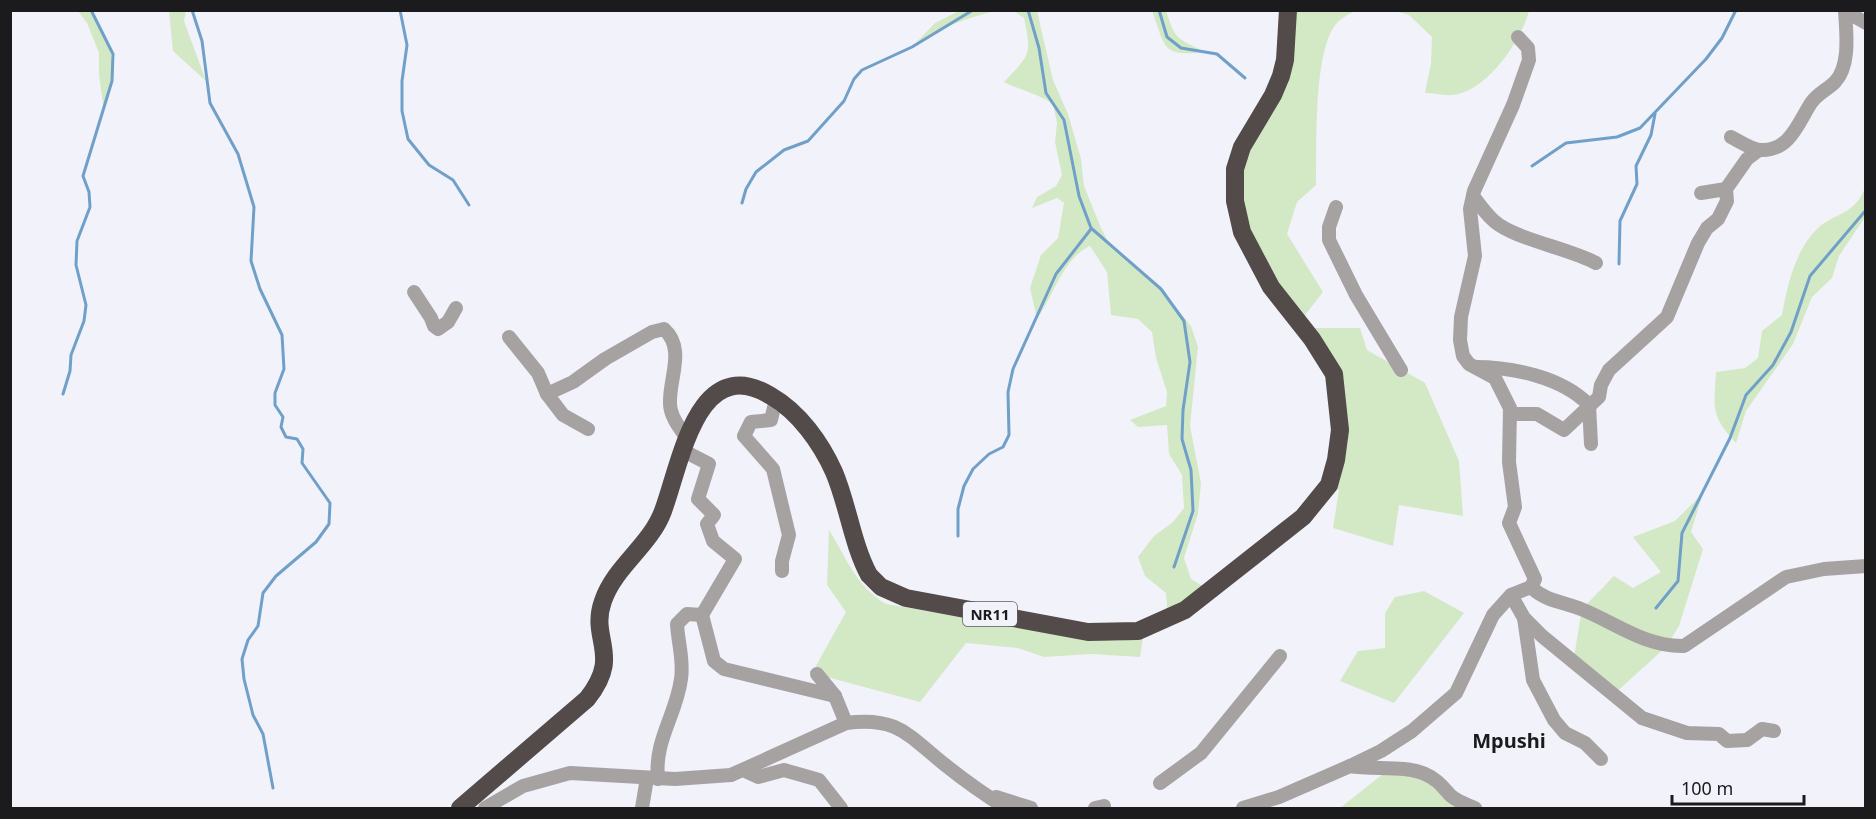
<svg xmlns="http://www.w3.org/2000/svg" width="1876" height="819" font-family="'Noto Sans',sans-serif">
  <rect width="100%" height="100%" fill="#f2f2fb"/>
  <g fill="#d3e9c5">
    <path d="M78,11H91C116,51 117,65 104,110L99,75V53L87,23Z"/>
    <polygon points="169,11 186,11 184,21 206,81 173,51"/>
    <path d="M959,11H996C965,18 939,28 912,47L935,23Z"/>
    <path d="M1014,11H1037L1053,80L1068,114L1081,159L1084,186L1101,228L1111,247L1161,289L1191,326L1198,347L1190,426L1201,483L1198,514L1184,558L1191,579L1206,588L1168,618L1166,593L1145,576L1138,557L1154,536L1173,522L1184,508L1182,475L1169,454L1167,425L1138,427L1130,420L1166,406L1167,392L1156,358L1152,332L1138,319L1111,315L1107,272L1090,246C1063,258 1053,297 1037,319L1030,288L1041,255L1058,238L1064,203L1057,198L1032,208L1037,197L1056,186L1062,175L1055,142L1057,123L1053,104C1039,94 1020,90 1004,82C1030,54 1032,56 1024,18Z"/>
    <path d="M1152,11H1166C1176,41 1176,37 1205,52C1161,57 1166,48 1152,11Z"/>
    <path d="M1283,11H1355C1349,14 1340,19 1336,24C1313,52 1317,147 1316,185L1297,202L1287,234L1323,292L1295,328H1360L1367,350L1425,383L1459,461L1463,516L1399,505L1393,546L1333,528L1339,490L1322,486C1332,448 1339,402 1322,365C1316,352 1303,340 1295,328C1269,291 1234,245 1230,199C1224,150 1256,132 1272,92C1282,67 1281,36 1283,11Z"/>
    <path d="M1395,11H1529C1521,41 1487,91 1453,95C1444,96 1434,93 1425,93L1431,63L1432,37L1409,15Z"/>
    <path d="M1865,188V217L1839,256L1832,278L1812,297L1793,344L1746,411L1736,443C1710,415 1714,408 1716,372L1745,368L1758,358L1762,331L1782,315C1787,287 1795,250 1817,229C1833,213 1854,216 1865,188Z"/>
    <polygon points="1703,493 1691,532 1703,549 1679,626 1666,647 1613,695 1573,663 1582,609 1614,576 1633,588 1661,572 1633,537 1675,521"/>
    <path d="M829,530C848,560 854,584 886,604L1060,634L1116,641L1143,638L1140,657L1090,654L1044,657L1018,648L966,643L920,702L812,673L846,612L827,585Z"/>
    <polygon points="1424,591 1464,613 1394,703 1340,681 1358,651 1385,648 1385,613 1395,597"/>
    <polygon points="1407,769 1475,808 1340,808 1388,770"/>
  </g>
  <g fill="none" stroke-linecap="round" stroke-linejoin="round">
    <g stroke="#70a0c8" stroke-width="3">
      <polyline points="192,10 202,41 210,103 238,154 254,207 251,261 260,289 282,335 284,369 275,393 275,405 283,417 281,427 286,437 297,439 303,449 302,463 330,503 329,524 316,542 276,576 263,593 258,626 248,640 242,659 244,679 253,715 263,734 273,788"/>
      <polyline points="400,10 407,45 402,81 402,111 408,139 429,165 453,180 469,205"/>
      <polyline points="1028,10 1039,48 1046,93 1064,120 1079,196 1091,228 1161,289 1184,321 1190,362 1183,410 1182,439 1191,470 1193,511 1174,567"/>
      <polyline points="1159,10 1167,37 1181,48 1217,54 1245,78"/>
      <polyline points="1532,166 1566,143 1617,137 1640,128 1706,59 1722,38 1736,10"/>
      <polyline points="742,203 746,189 756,172 784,150 808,141 844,101 854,79 862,70 912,47 973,10"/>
      <polyline points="1619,264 1620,221 1637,184 1636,166 1651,135 1655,114"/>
      <polyline points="63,394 70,371 71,355 84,321 86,305 76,265 77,241 90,207 89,192 83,176 112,81 113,54 91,10"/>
      <polyline points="958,536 958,509 964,486 973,469 989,454 1003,447 1009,435 1008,392 1013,369 1056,274 1091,229"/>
      <polyline points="1656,608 1678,581 1682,533 1730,438 1746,395 1773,365 1791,332 1810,276 1866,210"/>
    </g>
    <g stroke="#a7a2a2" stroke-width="14">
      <polyline points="1845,11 1866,23"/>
      <path d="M1731,137C1739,141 1752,150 1761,150C1790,151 1798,123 1811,103C1818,93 1827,90 1835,82C1851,65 1846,31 1845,10"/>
      <polyline points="1701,193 1726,189 1747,159 1759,150"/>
      <path d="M1473,196C1479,204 1486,214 1494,221C1514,239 1568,248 1596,263"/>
      <polyline points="1336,207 1329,227 1329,240 1356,295 1401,370"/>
      <polyline points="414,292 431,318 434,326 438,329 448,322 456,308"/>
      <polyline points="509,337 538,373 547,394 563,415 588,429"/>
      <path d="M1475,367C1512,367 1562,377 1589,405L1591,444"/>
      <path d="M547,394L573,382L605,359L652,332L664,329C686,349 669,378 670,403C670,416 679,427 686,437"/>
      <polyline points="776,399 771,420 751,422 744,436 773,469 789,535 782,561 782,571"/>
      <polyline points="1511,414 1537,414 1564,430 1599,397 1601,385 1609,370 1667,317 1698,243 1707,228 1718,219 1727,201 1726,189"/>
      <polyline points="682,450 709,464 698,499 714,515 707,524 713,541 735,559 702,615"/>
      <path d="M1531,587C1545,601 1563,602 1581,609C1616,623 1645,647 1684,646L1786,577L1824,569L1866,566"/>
      <polyline points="1511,595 1524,618 1542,636 1642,718 1687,733 1719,734 1727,741 1747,740 1762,729 1774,731"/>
      <polyline points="1524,618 1533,680 1554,720 1565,733 1585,743 1601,759"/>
      <polyline points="817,674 835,696 846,723"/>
      <path d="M1350,766C1373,770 1405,765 1425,774C1437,779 1442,786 1450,795C1456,801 1467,805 1475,808"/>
      <polyline points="743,770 758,777 784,770 819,780 841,808"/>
      <path d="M658,779C654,740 676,716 681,679C684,660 678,643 677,624L687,614L702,615L714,661L724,669L835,696"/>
      <polyline points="1160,783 1201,753 1280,656"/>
      <polyline points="996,797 1031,808"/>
      <path d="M485,808L523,786L570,773L675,779L731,775L846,723C897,716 908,735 944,764C964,780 985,795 1006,808"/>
      <polyline points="642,808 647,778"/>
      <polyline points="1095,808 1104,806"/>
      <polyline points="1243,808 1279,797 1350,766 1381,751 1412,731 1456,693 1493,615 1511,595 1531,587 1535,579 1509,523 1515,507 1509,462 1510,408 1495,378 1469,364 1463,356 1460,340 1461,317 1475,256 1470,209 1474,191 1513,105 1529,60 1528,48 1518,37"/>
    </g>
    <path stroke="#534a4a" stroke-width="18" d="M460,808L587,699C623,654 589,640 603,601C615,566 650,546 663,511C681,463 697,351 771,396C799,412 821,443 834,472C848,505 852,543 869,575L881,587L906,598L1088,632L1138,631L1185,610L1303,517L1329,485L1336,460L1340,430L1334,374L1312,339L1271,287L1242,232L1235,201V169L1242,147L1273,95L1281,76L1285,60L1288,10"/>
  </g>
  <g text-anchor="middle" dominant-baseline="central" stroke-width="6" stroke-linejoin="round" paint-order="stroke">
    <rect fill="#f2f2fb" stroke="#5c5c60" stroke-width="1.5" x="963" y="602" width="54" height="24" rx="4.5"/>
    <g font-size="15" font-weight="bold" fill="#1b1b1e">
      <text x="990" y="614">NR11</text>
    </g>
    <g font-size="20" font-weight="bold" fill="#1b1b1e" stroke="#f2f2fb">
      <text x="1509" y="740">Mpushi</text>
    </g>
  </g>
  <rect width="1876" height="819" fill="none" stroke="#1b1b1e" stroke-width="24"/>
  <path d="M1672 795v9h132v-9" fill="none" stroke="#1b1b1e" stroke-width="3"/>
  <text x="1681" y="795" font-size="18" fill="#1b1b1e" stroke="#f2f2fb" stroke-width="4.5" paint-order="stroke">100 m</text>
</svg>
